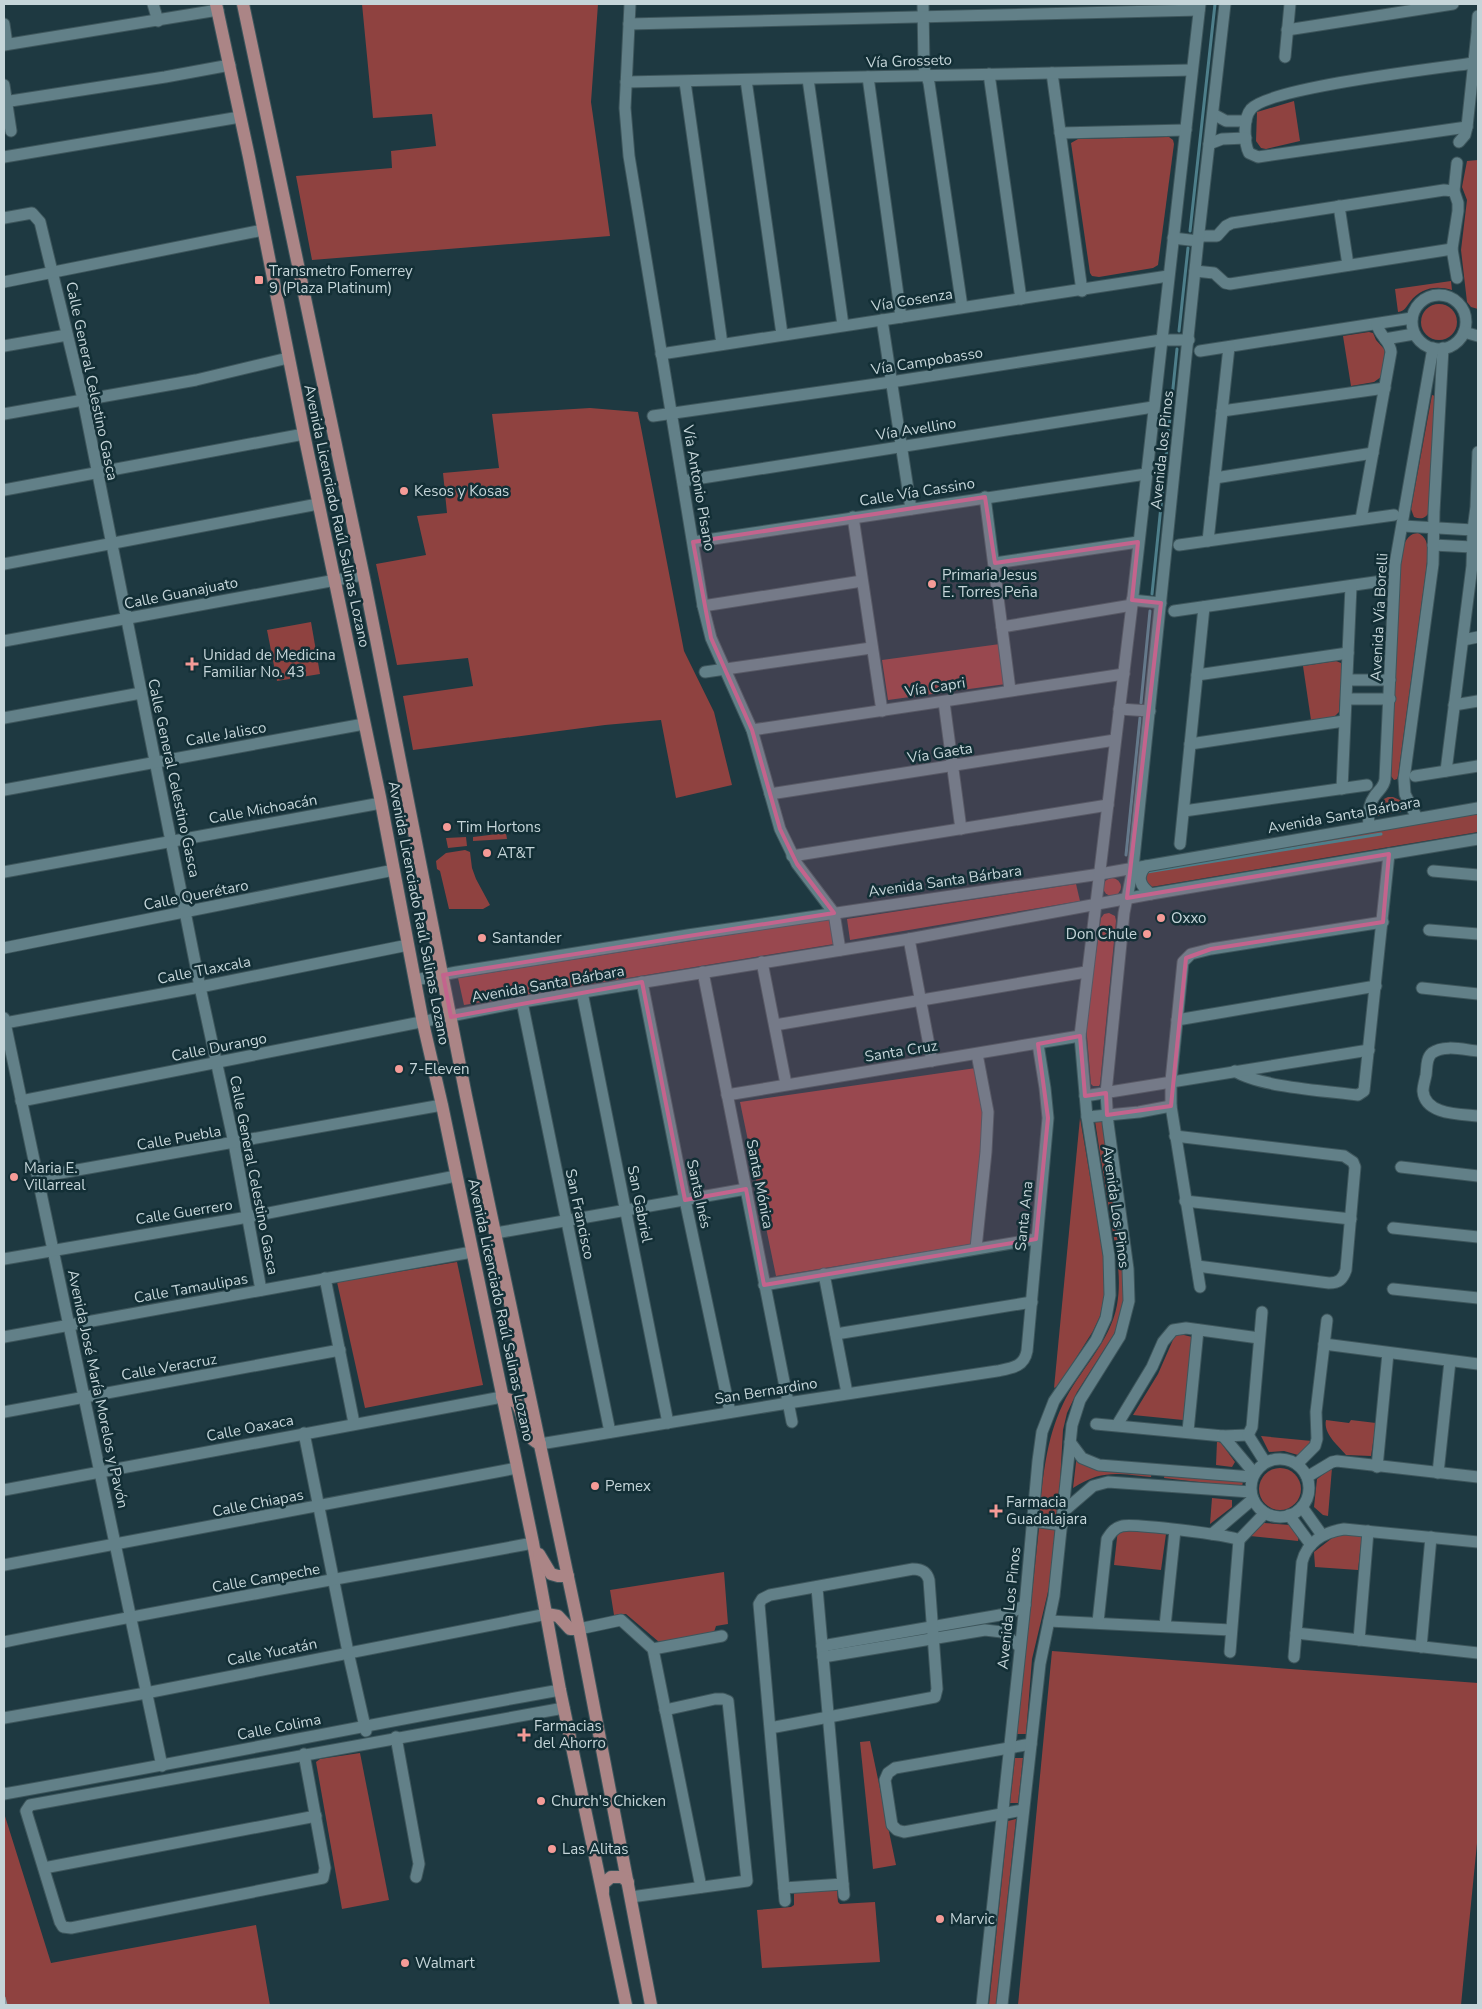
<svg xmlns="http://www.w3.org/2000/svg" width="1482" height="2009" font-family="'Nunito Sans',sans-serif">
  <rect width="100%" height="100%" fill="#1e3941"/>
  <g fill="#8f4240">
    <polygon points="362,4 598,4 591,102 610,236 312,260 296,176 392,168 391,151 436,146 432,114 373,118"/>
    <polygon points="1294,101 1300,141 1266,149 1261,148 1256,141 1257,112"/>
    <polygon points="1169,137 1173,140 1174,144 1158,265 1153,268 1099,277 1092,276 1090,273 1071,143 1078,139"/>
    <polygon points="1478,160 1478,309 1471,307 1467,302 1461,250 1467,200 1462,187 1467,161"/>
    <path d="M1451,281L1452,290C1436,285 1420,288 1410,302C1406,307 1405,311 1398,312L1395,289Z"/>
    <circle cx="1439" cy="322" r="18"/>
    <polygon points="1369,332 1373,333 1376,340 1385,350 1381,377 1374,382 1351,386 1343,336"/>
    <path d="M1432,395L1435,396L1429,511C1427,518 1421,520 1414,517L1411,509Z"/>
    <polygon points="590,408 638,412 684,651 714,712 732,785 676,798 661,720 605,725 413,750 403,696 473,686 468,658 397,665 376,564 426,555 417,516 447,513 443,473 499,468 492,414"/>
    <path d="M1418,533C1432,539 1427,558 1426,571L1398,776L1397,779L1394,780L1391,776L1400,570C1402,557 1401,534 1418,533Z"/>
    <polygon points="311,622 320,674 277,681 267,630"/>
    <polygon points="1000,644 1006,684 888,700 882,660"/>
    <polygon points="1336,661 1341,663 1342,667 1339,712 1334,717 1311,720 1303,666"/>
    <path d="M1388,797H1393L1402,801L1406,811L1377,816C1375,807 1379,801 1388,797Z"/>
    <polygon points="1478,814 1478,832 1151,887 1148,887 1144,873 1149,869"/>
    <polygon points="506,833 507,839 473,841 473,837"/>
    <polygon points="466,837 467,846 448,848 446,838"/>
    <polygon points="465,850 470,852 472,868 476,879 490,905 483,909 449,909 440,871 437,869 436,861 446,853"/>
    <circle cx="1112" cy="887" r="9"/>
    <polygon points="1076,884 1080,901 850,940 847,919"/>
    <polygon points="1109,913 1115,916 1116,921 1100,1084 1099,1086 1093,1086 1091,1084 1086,1025 1101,918 1104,914"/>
    <polygon points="830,919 834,944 464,1005 458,978"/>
    <polygon points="976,1068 985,1123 971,1244 776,1276 740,1102"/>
    <polygon points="1080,1118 1104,1258 1106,1289 1100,1316 1093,1331 1059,1385 1054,1388"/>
    <path d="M1095,1121H1102L1123,1255V1311L1114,1334L1077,1392L1067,1413L1063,1430L1058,1516L1039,1515C1043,1477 1046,1439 1063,1404C1079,1370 1110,1343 1117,1305C1122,1278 1116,1249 1111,1222C1106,1189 1100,1155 1095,1121Z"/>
    <polygon points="457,1262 483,1385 365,1408 337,1282"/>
    <polygon points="1176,1333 1192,1337 1183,1420 1133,1415 1158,1374"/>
    <path d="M1326,1420L1349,1423L1351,1420L1376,1423L1371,1456L1346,1455C1338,1445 1323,1434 1326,1420Z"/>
    <polygon points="1261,1436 1312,1441 1298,1455 1284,1451 1269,1452"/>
    <polygon points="1217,1441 1221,1443 1235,1462 1232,1467 1216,1465"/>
    <path d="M1077,1454L1084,1463L1152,1471L1151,1477C1118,1474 1103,1469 1073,1488Z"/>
    <polygon points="1332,1468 1328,1516 1323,1515 1314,1507 1317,1479"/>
    <circle cx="1280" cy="1489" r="21"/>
    <polygon points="1165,1474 1243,1481 1242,1487 1164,1478"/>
    <polygon points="1212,1498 1232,1500 1232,1507 1210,1524"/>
    <polygon points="1264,1523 1290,1525 1299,1535 1298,1541 1250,1536"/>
    <polygon points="1039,1528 1056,1529 1051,1579 1032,1659 1026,1734 1017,1734"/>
    <polygon points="1118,1529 1166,1534 1161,1570 1114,1565"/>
    <polygon points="1340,1532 1362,1535 1358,1570 1315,1567 1314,1552"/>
    <polygon points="724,1572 728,1624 716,1626 714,1632 659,1642 626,1614 614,1615 610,1590"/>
    <polygon points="1052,1651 1478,1683 1478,1833 1461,2005 1018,2005"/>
    <polygon points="870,1741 896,1865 873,1869 860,1742"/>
    <polygon points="360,1753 389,1900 342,1909 316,1762 320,1759"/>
    <polygon points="1015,1758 1023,1758 1018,1803 1010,1803"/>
    <polygon points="4,1813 51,1963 256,1925 270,2005 4,2005"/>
    <polygon points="1016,1819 996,2005 989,2005 1008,1821"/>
    <polygon points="835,1889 837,1891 838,1902 840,1904 875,1902 880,1962 762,1968 757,1910 791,1907 794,1905 794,1892"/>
  </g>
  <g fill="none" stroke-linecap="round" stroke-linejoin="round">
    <g stroke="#4e7f8b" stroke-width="3">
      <polyline points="1190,231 1215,4"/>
      <polyline points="1179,331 1188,248"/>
      <polyline points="1152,594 1177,349"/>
      <polyline points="1141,703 1150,611"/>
      <polyline points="1126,855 1140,718"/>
      <polyline points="1147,872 1381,834"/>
    </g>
    <defs>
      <g id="minor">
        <polyline points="153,4 158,21"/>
        <polyline points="630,4 625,108 629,156 703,606 711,638 752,730 780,829 797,864 834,913 840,950"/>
        <polyline points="923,4 924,68 929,83 962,307"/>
        <polyline points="4,24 7,44"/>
        <polyline points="629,24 1199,10"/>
        <polyline points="1287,30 1453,4"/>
        <polyline points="1477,30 1478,16"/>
        <polyline points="4,45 218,10"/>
        <polyline points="1285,57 1290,4"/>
        <polyline points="1052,73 1082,291"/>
        <polyline points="989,74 1021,299"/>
        <polyline points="868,77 901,317"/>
        <polyline points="808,79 843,325"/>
        <polyline points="746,80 782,334"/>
        <polyline points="626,82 1192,70"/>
        <polyline points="685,82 722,344"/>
        <polyline points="4,85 11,131"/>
        <polyline points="4,102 165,77 230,65"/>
        <polyline points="1213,114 1226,121 1246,121"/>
        <path d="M1467,127L1258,157L1249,153C1244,143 1243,118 1251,109C1268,88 1438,68 1474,63"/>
        <polyline points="1060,133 1186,130"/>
        <polyline points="1459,142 1465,135 1467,127 1477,33"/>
        <polyline points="1209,144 1222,139 1246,138"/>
        <polyline points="4,157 240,117"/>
        <polyline points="1339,206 1348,265"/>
        <polyline points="4,218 32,213 40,222 83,399 200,987 234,1143 261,1290"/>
        <polyline points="1199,236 1217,236 1226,226 1232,223 1444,190 1454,191"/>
        <polyline points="1173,238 1198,241"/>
        <polyline points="1195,271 1214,273 1225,283 1230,284 1452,249"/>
        <polyline points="1457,278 1452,249 1458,211 1458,203 1454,191 1457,163"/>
        <polyline points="4,282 263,230"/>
        <circle cx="1439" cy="322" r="27"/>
        <polyline points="882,320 911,509"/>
        <polyline points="1464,332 1478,336"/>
        <polyline points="1385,339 1414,334"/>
        <polyline points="4,346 67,335"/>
        <polyline points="1200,351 1412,318"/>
        <polyline points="661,354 1168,276"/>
        <polyline points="1222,411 1385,388"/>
        <polyline points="4,414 196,380 288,358"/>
        <polyline points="653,416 891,382 1161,340 1189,340"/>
        <polyline points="1215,478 1373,453"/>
        <polyline points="683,481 1153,407"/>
        <polyline points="4,490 304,434"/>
        <polyline points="985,497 1010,690"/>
        <polyline points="853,517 882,711"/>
        <path d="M1361,519L1391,352C1390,340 1379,336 1377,324"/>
        <polyline points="1403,526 1473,530"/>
        <polyline points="1208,541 1229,347"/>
        <polyline points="693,542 1146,474"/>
        <polyline points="1179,545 1394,515"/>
        <polyline points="1433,545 1472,547"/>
        <polyline points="995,563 1138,542"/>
        <polyline points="4,564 318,504"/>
        <polyline points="1132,600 1161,603"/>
        <polyline points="703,606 862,581"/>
        <polyline points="1174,611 1382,581"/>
        <polyline points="1002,627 1132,605"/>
        <polyline points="1463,640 1478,637"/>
        <polyline points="4,641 363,575"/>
        <polyline points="705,672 871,648"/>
        <polyline points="1197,675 1348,653"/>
        <polyline points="1348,680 1390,680"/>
        <polyline points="1347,699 1390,699"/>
        <polyline points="944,702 961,829"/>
        <polyline points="1454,705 1478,701"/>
        <polyline points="1119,709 1150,711"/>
        <polyline points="4,718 141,693"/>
        <polyline points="752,730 1124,674"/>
        <polyline points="1190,744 1344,721"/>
        <polyline points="1446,771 1472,566 1473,530 1476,507 1478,452"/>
        <polyline points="1415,776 1478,766"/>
        <polyline points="1342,789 1351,586"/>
        <polyline points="4,790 364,724"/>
        <polyline points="770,794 1115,740"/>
        <polyline points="1184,811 1367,785"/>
        <polyline points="1417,818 1405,794 1404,779 1433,564 1434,512 1443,348"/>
        <path d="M1369,826C1368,816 1368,805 1374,797C1378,790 1384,788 1385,779L1395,564L1433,348"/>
        <polyline points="1180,844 1204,607"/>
        <polyline points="792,856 1108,805"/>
        <path d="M1146,866C1136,877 1140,886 1151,894"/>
        <polyline points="1433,871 1478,875"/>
        <polyline points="4,872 381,803"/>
        <polyline points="1429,930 1478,934"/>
        <polyline points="909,939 932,1061"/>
        <polyline points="4,948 394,870"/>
        <polyline points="762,962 786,1084"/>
        <polyline points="703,972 792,1422"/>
        <polyline points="415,980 457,972 688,935 1100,874 1478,808"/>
        <polyline points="642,982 685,1200 730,1412"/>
        <polyline points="1422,988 1478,994"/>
        <polyline points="582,992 668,1423"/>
        <polyline points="522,1002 610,1432"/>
        <path d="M4,1018C59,1267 107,1517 162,1766"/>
        <polyline points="1177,1020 1376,986"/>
        <polyline points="5,1023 200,987 408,945"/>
        <polyline points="775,1025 1086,972"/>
        <path d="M1478,1051C1465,1050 1444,1044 1432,1053C1426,1058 1427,1068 1426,1075C1425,1080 1423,1086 1423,1091C1425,1115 1460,1114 1478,1116"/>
        <path d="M1235,1071C1259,1087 1327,1091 1358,1095L1364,1091L1389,854"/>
        <polyline points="727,1095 1080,1036"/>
        <polyline points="1085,1096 1369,1050"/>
        <polyline points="21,1101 522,1002 909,939 1151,894 1478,839"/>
        <polyline points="1087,1117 1139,1112 1171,1106"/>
        <path d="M1175,1136L1344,1156L1353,1162L1355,1167L1346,1270C1343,1279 1339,1283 1329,1283L1197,1266"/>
        <polyline points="1401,1167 1478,1176"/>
        <polyline points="38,1177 442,1105"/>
        <polyline points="1185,1201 1351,1219"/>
        <polyline points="1393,1228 1478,1237"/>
        <polyline points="496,1233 746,1189"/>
        <polyline points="976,1248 986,1152 988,1112 977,1054"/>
        <polyline points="4,1259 248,1217 456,1176"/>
        <polyline points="824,1274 847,1393"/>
        <polyline points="325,1278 354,1423"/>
        <polyline points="764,1285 1036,1239"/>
        <polyline points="1200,1287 1171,1106 1171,1081 1183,962 1191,954 1211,949 1383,922"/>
        <polyline points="1393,1289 1478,1298"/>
        <polyline points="836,1334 1032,1302"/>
        <polyline points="4,1337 472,1252"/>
        <polyline points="1324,1344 1478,1364"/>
        <polyline points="4,1412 340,1350"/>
        <polyline points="1096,1424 1223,1436 1248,1435"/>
        <polyline points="1117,1425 1152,1367 1163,1342 1173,1330 1186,1328 1259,1338"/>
        <polyline points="1188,1431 1198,1330"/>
        <polyline points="304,1433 348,1652 366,1731"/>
        <polyline points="1248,1435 1252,1427 1262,1312"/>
        <polyline points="1248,1435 1265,1462"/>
        <polyline points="1223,1436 1254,1473"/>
        <polyline points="1070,1442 1082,1458 1099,1465 1252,1477"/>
        <path d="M540,1444L788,1403L997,1371C1012,1368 1024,1367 1027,1351L1048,1118L1045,1088L1038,1044"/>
        <circle cx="1280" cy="1488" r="29"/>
        <polyline points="1297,1464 1315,1446 1317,1439 1316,1412 1327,1320"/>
        <polyline points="1377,1467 1388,1353"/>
        <polyline points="1438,1473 1450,1361"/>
        <polyline points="1307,1477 1332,1462 1337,1461 1478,1477"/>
        <polyline points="4,1490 502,1397"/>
        <polyline points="1302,1507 1322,1535"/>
        <polyline points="1064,1511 1093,1486 1108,1482 1251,1492"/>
        <polyline points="1289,1515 1311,1545"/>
        <polyline points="1033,1521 1062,1525"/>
        <polyline points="1212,1534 1253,1499"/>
        <polyline points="1239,1540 1265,1513"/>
        <polyline points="4,1565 517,1468"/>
        <polyline points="817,1588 844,1895"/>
        <polyline points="1049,1621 1231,1630"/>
        <path d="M1098,1622L1107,1539C1111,1533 1114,1528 1122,1526C1132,1523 1230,1535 1239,1540"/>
        <polyline points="1165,1626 1175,1530"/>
        <polyline points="579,1629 621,1620 653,1649 701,1887"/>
        <polyline points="1296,1633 1478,1653"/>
        <polyline points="1359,1640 1368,1531"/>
        <path d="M4,1642C180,1606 357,1576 533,1543"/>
        <polyline points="822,1646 1000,1615 1014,1611 1025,1605"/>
        <polyline points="1421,1647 1431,1537"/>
        <polyline points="653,1649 722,1636"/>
        <polyline points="1230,1652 1239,1540"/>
        <polyline points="823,1657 985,1630 1002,1632 1020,1647"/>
        <path d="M1294,1657L1302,1562C1307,1542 1324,1532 1344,1529L1478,1542"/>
        <polyline points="4,1718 146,1693 547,1614"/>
        <path d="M770,1728L935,1697L937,1689L929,1580C927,1572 921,1569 913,1569L770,1595L762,1599L759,1604L785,1901"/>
        <polyline points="396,1737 419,1864 416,1877"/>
        <polyline points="304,1754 325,1868 323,1878 71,1928 63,1927 60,1922 26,1811 30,1805 564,1708"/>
        <path d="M4,1793V1794C190,1761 375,1723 560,1690"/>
        <polyline points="1023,1810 904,1832 897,1830 892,1825 885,1780 888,1773 895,1768 1031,1744"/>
        <polyline points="44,1868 316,1816"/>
        <polyline points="784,1888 843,1884"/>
        <polyline points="631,1897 747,1881 728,1701 723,1699 715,1699 665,1710"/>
        <polyline points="982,2005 1025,1605 1038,1461 1042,1432 1054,1401 1096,1340 1106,1318 1110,1295 1109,1256 1087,1117 1080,1036 1132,605 1200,4"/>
        <polyline points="1002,2005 1040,1664 1054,1596 1072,1425 1080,1400 1120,1336 1129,1301 1128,1269 1108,1123 1106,1093 1124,913 1133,868 1198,241 1225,4"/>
      </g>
      <g id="major">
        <polyline points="216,4 249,157 304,434 380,797 423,1023 442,1105 533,1543 560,1690 626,2005"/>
        <polyline points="243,4 364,578 466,1096 579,1629 651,2005"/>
        <path d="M502,1397L516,1402C526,1417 521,1436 540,1444"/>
        <polyline points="539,1554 551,1574 558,1576 568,1576"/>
        <polyline points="547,1614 558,1616 570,1629 579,1629"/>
        <polyline points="603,1892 603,1884 611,1877 622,1877 628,1882"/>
      </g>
    </defs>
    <use href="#minor" stroke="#3e565c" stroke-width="13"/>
    <use href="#major" stroke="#3e565c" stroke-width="14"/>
    <use href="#minor" stroke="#628088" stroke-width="11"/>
    <use href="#major" stroke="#ab8586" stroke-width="12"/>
    <polyline stroke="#8fa2a8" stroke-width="3" stroke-dasharray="10 5" stroke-linecap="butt" points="4,1997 6,2005"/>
  </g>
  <path fill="#c3648d" fill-opacity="0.2" stroke="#c3648d" stroke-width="4" stroke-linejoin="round" d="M985,497L995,563L1138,542L1132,600L1161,603L1127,898L1389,854L1383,922L1211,949L1186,958L1171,1106L1107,1115L1106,1093L1085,1096L1080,1036L1038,1044L1048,1118L1036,1239L764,1285L746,1189L685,1200L642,982L451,1017L443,975L834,913L797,864L780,829L752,730L711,638L693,542Z"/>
  <g fill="#f59b97" stroke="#132f36" stroke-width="2">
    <rect x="254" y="275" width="10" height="10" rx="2.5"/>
    <circle cx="404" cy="491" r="5"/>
    <circle cx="932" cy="584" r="5"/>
    <path d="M189.5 656.5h5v5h5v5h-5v5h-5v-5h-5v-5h5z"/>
    <circle cx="447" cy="827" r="5"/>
    <circle cx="487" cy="853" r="5"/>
    <circle cx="1161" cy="918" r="5"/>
    <circle cx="1147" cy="934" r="5"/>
    <circle cx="482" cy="938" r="5"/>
    <circle cx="399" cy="1069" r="5"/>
    <circle cx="14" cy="1177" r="5"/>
    <circle cx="595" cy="1486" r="5"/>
    <path d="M993.5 1503.5h5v5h5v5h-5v5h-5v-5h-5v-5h5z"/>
    <path d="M521.5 1727.5h5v5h5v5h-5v5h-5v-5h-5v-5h5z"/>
    <circle cx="541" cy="1801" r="5"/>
    <circle cx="552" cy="1849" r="5"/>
    <circle cx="940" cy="1919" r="5"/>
    <circle cx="405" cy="1963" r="5"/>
  </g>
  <g text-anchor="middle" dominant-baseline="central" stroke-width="5" stroke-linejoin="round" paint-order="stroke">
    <g font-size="15" fill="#c5d5d9" stroke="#132f36">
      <text transform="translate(909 61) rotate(-2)">Vía Grosseto</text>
      <text transform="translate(912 300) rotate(-9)">Vía Cosenza</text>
      <text transform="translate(927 361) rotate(-9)">Vía Campobasso</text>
      <text transform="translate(92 381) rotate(78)">Calle General Celestino Gasca</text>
      <text transform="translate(916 429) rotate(-9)">Vía Avellino</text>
      <text transform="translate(1162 450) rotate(-84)">Avenida los Pinos</text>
      <text transform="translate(699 488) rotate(80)">Vía Antonio Pisano</text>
      <text transform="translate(917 492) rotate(-9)">Calle Vía Cassino</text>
      <text transform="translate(337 516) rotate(78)">Avenida Licenciado Raúl Salinas Lozano</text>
      <text transform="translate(181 593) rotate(-11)">Calle Guanajuato</text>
      <text transform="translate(1379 617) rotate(-87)">Avenida Vía Borelli</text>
      <text transform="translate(935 687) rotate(-9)">Vía Capri</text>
      <text transform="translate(226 734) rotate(-10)">Calle Jalisco</text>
      <text transform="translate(940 753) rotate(-9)">Vía Gaeta</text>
      <text transform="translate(174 778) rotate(78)">Calle General Celestino Gasca</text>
      <text transform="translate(263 809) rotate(-10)">Calle Michoacán</text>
      <text transform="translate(1344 815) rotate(-10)">Avenida Santa Bárbara</text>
      <text transform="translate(945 881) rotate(-8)">Avenida Santa Bárbara</text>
      <text transform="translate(196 895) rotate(-11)">Calle Querétaro</text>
      <text transform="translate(419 913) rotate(79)">Avenida Licenciado Raúl Salinas Lozano</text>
      <text transform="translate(204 970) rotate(-11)">Calle Tlaxcala</text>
      <text transform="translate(548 984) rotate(-10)">Avenida Santa Bárbara</text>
      <text transform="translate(219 1047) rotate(-11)">Calle Durango</text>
      <text transform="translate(901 1051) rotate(-9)">Santa Cruz</text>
      <text transform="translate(179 1138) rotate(-10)">Calle Puebla</text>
      <text transform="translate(254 1175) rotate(79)">Calle General Celestino Gasca</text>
      <text transform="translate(760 1184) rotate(79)">Santa Mónica</text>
      <text transform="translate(699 1194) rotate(78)">Santa Inés</text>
      <text transform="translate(640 1204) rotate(79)">San Gabriel</text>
      <text transform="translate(1116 1207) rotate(82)">Avenida Los Pinos</text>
      <text transform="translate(184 1212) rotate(-9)">Calle Guerrero</text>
      <text transform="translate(580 1214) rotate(78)">San Francisco</text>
      <text transform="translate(1024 1216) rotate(-84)">Santa Ana</text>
      <text transform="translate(191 1288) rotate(-10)">Calle Tamaulipas</text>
      <text transform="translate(501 1310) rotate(78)">Avenida Licenciado Raúl Salinas Lozano</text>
      <text transform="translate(169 1367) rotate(-10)">Calle Veracruz</text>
      <text transform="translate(98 1389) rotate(78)">Avenida José María Morelos y Pavón</text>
      <text transform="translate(766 1391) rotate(-9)">San Bernardino</text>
      <text transform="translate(250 1428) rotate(-11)">Calle Oaxaca</text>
      <text transform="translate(258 1503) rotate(-11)">Calle Chiapas</text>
      <text transform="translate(266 1578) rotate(-10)">Calle Campeche</text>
      <text transform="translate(1009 1608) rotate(-84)">Avenida Los Pinos</text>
      <text transform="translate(272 1652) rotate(-11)">Calle Yucatán</text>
      <text transform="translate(279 1727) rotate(-11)">Calle Colima</text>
    </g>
    <g font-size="15" fill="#c5d5d9" stroke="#132f36" text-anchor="start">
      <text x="269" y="271">Transmetro Fomerrey<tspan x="269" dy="17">9 (Plaza Platinum)</tspan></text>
      <text x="414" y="491">Kesos y Kosas</text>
      <text x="942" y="575">Primaria Jesus<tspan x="942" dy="17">E. Torres Peña</tspan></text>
      <text x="203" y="655">Unidad de Medicina<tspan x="203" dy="17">Familiar No. 43</tspan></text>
      <text x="457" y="827">Tim Hortons</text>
      <text x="497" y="853">AT&amp;T</text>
      <text x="1171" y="918">Oxxo</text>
      <text x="1137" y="934" text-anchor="end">Don Chule</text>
      <text x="492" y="938">Santander</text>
      <text x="409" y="1069">7-Eleven</text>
      <text x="24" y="1168">Maria E.<tspan x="24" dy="17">Villarreal</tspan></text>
      <text x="605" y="1486">Pemex</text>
      <text x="1006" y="1502">Farmacia<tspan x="1006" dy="17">Guadalajara</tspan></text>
      <text x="534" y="1726">Farmacias<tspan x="534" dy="17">del Ahorro</tspan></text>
      <text x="551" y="1801">Church's Chicken</text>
      <text x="562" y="1849">Las Alitas</text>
      <text x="950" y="1919">Marvic</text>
      <text x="415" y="1963">Walmart</text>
    </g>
  </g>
  <rect width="1482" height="2009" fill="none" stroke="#c5d5d9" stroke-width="10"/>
</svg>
